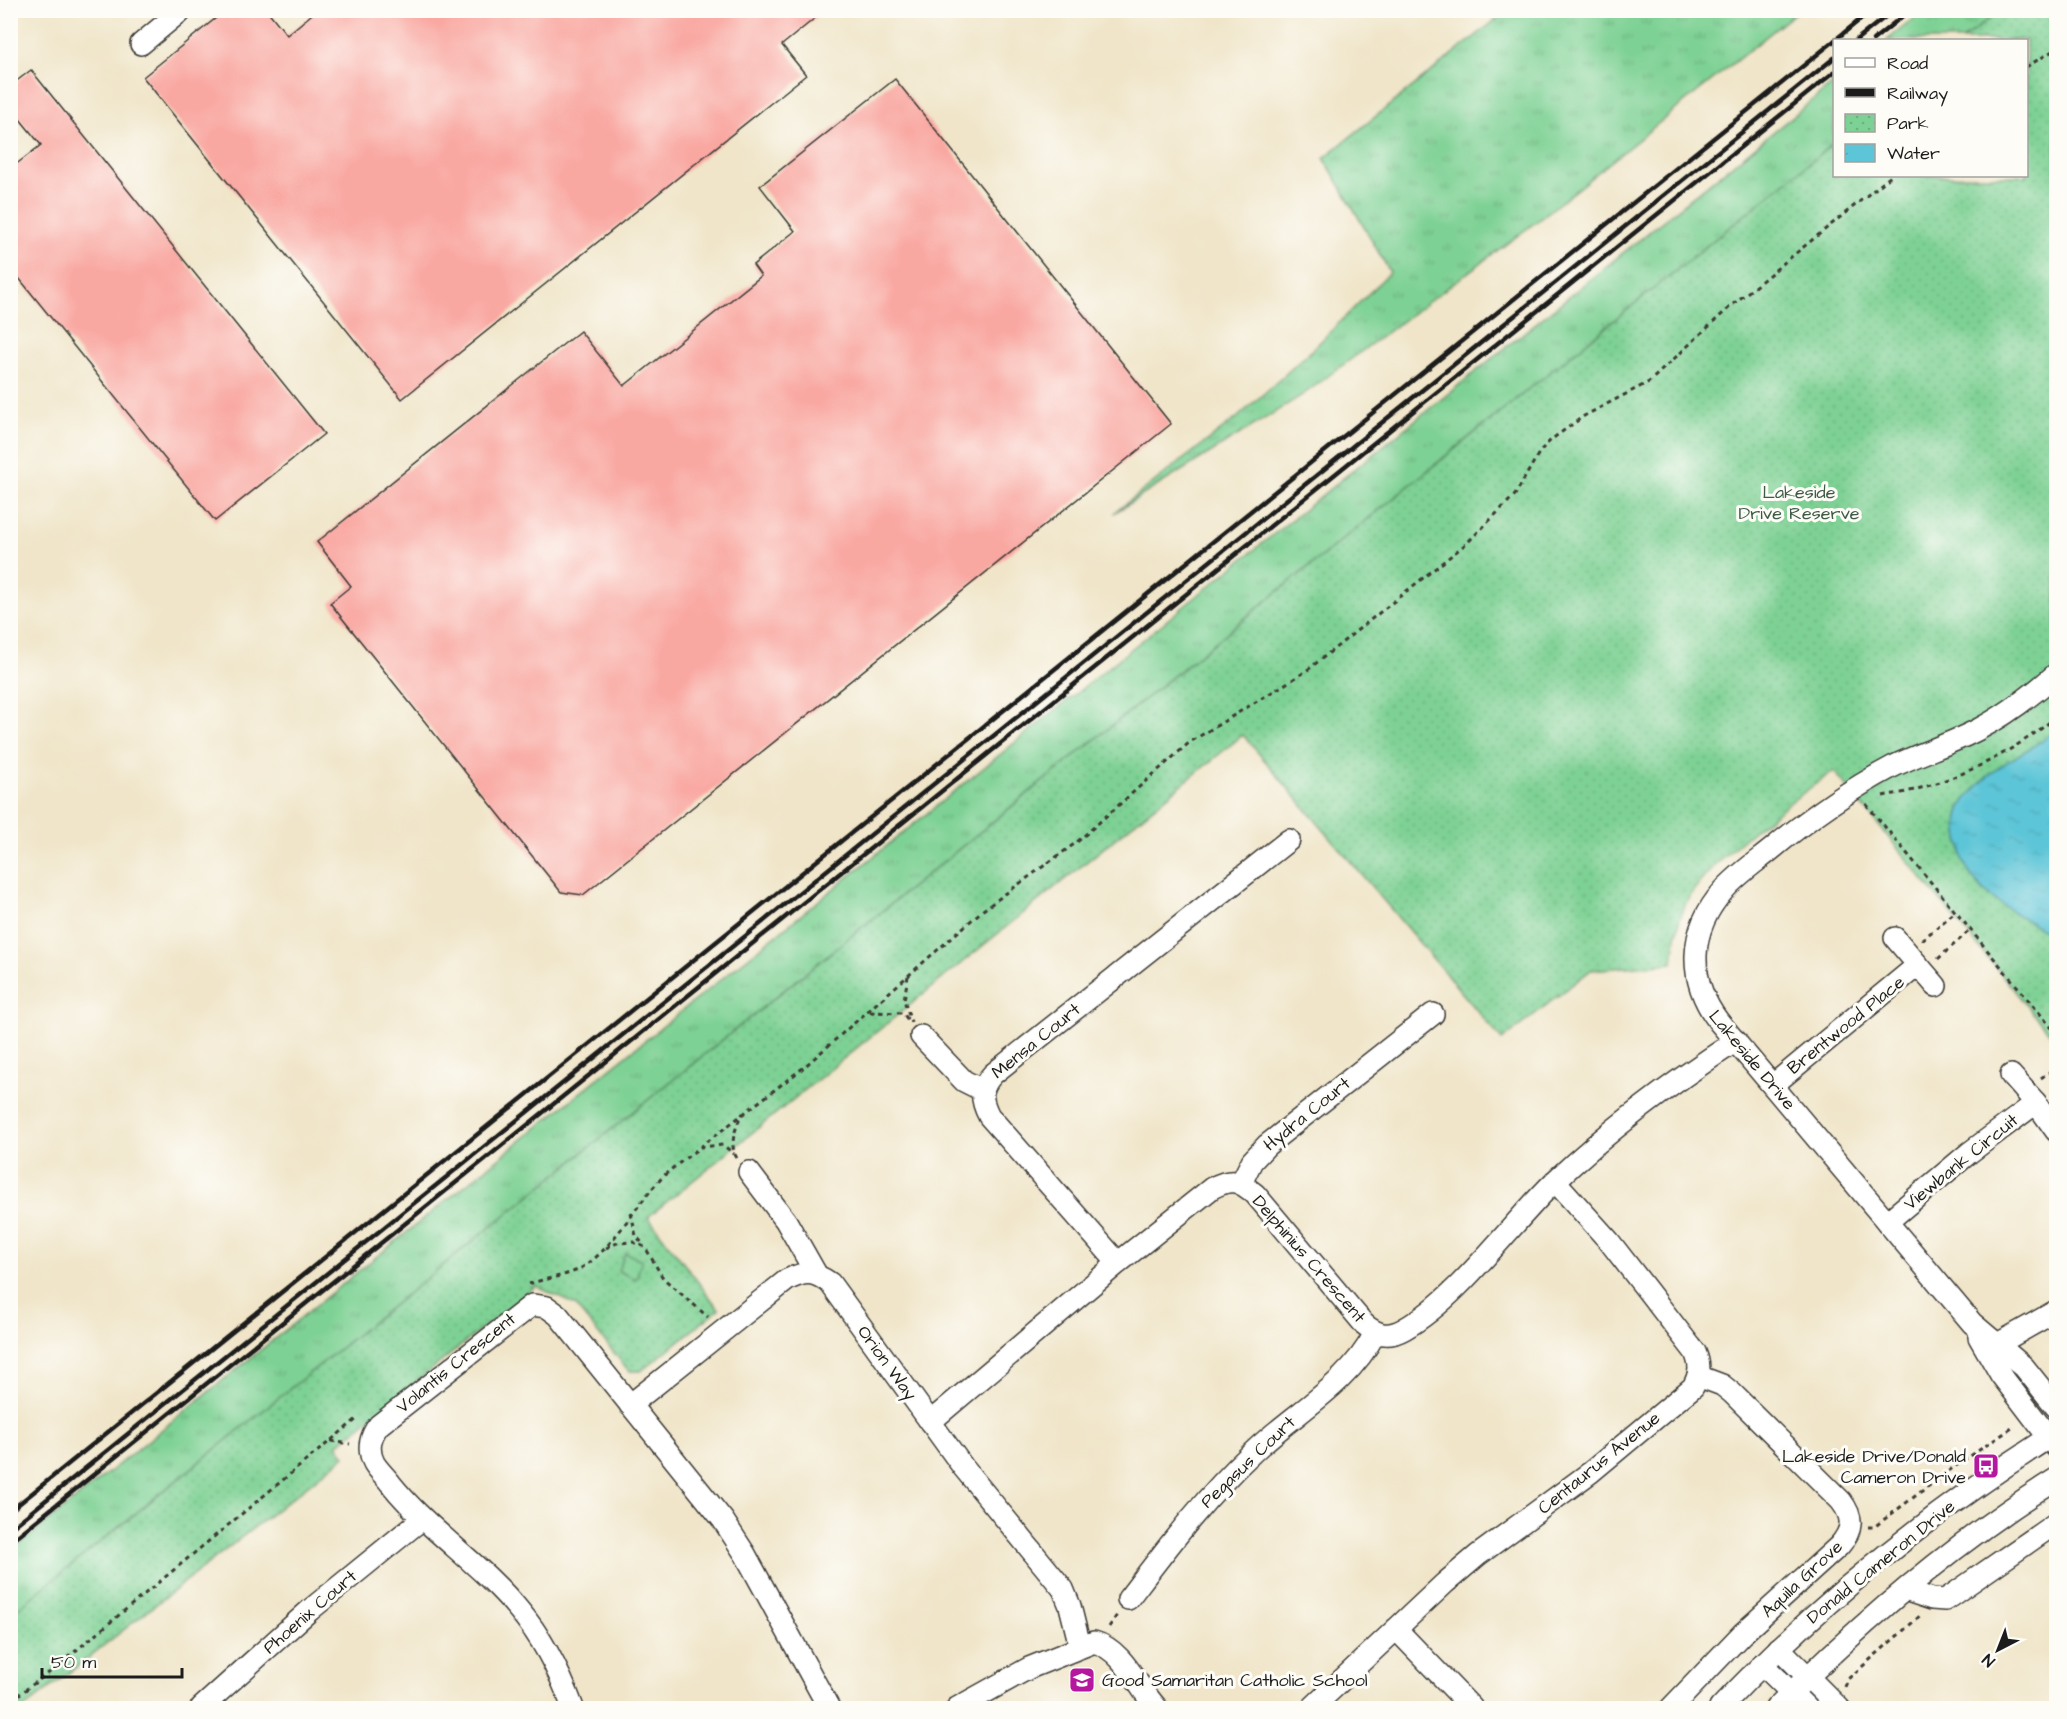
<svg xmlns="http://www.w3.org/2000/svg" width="2067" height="1719" font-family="'Architects Daughter',sans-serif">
  <defs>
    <pattern id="grass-tufts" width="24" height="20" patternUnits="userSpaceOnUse" patternTransform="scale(1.5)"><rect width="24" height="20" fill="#7ed194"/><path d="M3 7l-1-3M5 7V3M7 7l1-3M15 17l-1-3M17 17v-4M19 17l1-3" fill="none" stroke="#6cb37f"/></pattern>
    <pattern id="park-dots" width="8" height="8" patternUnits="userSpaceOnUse" patternTransform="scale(1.5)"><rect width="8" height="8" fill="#7ed194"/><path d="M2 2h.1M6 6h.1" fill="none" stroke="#6cb37f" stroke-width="1.8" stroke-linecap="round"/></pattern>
    <pattern id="water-ripples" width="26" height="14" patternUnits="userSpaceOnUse" patternTransform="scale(1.5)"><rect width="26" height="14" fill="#5cc5d7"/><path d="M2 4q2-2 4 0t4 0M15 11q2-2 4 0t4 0" fill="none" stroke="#4fa9b8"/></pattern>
  </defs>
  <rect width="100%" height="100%" fill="#fdfcf7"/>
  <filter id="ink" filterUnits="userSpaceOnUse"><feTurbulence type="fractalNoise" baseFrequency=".0167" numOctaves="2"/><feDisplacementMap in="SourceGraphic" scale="12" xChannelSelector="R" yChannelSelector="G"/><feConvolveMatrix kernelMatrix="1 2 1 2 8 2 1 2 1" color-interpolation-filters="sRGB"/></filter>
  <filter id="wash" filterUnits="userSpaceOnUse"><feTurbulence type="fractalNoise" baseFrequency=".008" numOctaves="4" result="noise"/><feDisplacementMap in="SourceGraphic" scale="24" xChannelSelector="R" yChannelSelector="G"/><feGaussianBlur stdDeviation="1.35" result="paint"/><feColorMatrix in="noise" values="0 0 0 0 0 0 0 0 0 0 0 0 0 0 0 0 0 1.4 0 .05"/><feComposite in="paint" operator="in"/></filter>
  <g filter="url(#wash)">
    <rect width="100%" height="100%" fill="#f0e5c9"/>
    <g fill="url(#grass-tufts)" stroke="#4d7658" stroke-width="1.5">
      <polygon points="1508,10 1798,11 1536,222 1304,394 1114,513 1238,417 1313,349 1390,272 1324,158"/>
      <polygon points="1924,11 1999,11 1962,40 1887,40"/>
      <polygon points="1834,83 1834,143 11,1614 11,1551"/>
    </g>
    <path fill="url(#park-dots)" stroke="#4d7658" stroke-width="1.5" d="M1999,11H2056V1041L1834,771C1794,799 1709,859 1687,901C1677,921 1675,942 1673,963L1591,970L1502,1040L1243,735L648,1217L719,1309L641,1371H629L575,1305L536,1286L337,1445L345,1456L24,1708H11V1614L1834,143V176H2026V40H1962Z"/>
    <polygon fill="#7ed194" stroke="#4d7658" stroke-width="1.5" points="625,1253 642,1260 636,1279 618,1271"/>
    <path fill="url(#water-ripples)" stroke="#3c707a" stroke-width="1.5" d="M2056,730V937C2025,918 1975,897 1963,859C1962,855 1962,850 1961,846C1951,813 1961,802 1985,779C2005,759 2034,749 2056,730Z"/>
    <g id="blocks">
      <g fill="#f9a7a1">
        <polygon points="226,10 267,10 287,35 317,10 825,10 782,45 806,75 402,399 143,77"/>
        <polygon points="31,70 324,434 215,521 10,267 10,169 41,145 10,107 10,86"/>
        <polygon points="895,79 1171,424 583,895 561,892 330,603 351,586 317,542 580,331 624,386 761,276 753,265 795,231 760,186"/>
      </g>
    </g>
  </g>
  <g filter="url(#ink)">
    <use href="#blocks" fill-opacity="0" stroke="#3c3a36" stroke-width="1.5"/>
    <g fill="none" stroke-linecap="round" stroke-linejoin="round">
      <defs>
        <g id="minor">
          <polyline points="141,44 182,10"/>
          <path d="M2056,674C2032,695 2008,714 1979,729C1951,744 1920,753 1892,767C1849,790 1809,818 1772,849C1756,862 1737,875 1724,890C1688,930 1687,980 1719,1022L1972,1323L2024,1367L2056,1407"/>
          <polyline points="1895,938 1936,986"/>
          <polyline points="921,1036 964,1081 982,1090"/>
          <polyline points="2011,1075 2036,1103"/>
          <polyline points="1773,1085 1918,965"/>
          <polyline points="749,1172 786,1221 815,1272"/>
          <polyline points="1241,1183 1252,1161 1267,1145 1433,1014"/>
          <polyline points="1887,1222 1969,1153 2036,1103 2056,1131"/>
          <path d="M1118,1263L989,1116C980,1099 980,1088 993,1074L1289,840"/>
          <polyline points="1979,1337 2001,1375 2056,1447"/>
          <polyline points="1987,1350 2056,1311"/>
          <path d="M630,1405L787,1280C806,1271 813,1271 830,1283L963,1467L1063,1589L1070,1606L1080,1646"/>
          <path d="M930,1422L1118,1263L1212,1188C1232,1178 1238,1180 1255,1194L1364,1324C1377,1335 1388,1338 1404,1329C1459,1298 1510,1224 1556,1180C1612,1127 1672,1083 1736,1041"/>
          <polyline points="1905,1590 1932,1599 1945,1600 2056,1523"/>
          <path d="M1128,1599C1167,1548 1205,1497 1252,1453C1292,1414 1349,1385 1375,1333"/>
          <polyline points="1396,1629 1472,1708"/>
          <polyline points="1779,1648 1839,1708"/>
          <polyline points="1762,1664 1807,1708"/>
          <polyline points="201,1708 310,1610 422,1519"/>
          <path d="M573,1708C560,1673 542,1637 518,1609C480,1563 429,1531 391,1484C386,1477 378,1470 374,1463C367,1449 370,1436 379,1425L532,1305L547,1307L558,1315L723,1520L745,1554L829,1708"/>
          <path d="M957,1708L1029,1668L1094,1642C1124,1650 1137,1687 1157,1708"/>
          <path d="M1312,1708L1445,1583L1478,1555L1591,1472L1693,1387C1700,1374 1701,1366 1695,1352L1609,1241L1555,1181"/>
          <path d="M1671,1708L1742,1634L1839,1546C1853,1530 1854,1518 1841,1501L1732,1393L1722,1385L1698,1376"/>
          <path d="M1720,1708C1820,1602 1933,1511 2056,1433"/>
          <path d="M1776,1708C1861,1623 1953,1543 2056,1479"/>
        </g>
      </defs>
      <use href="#minor" stroke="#3c3a36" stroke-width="24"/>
      <g stroke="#3c3a36" stroke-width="3" stroke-dasharray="4.5 4.5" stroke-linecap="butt">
        <polyline points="2026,67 2056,49"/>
        <path d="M1883,796C1891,794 1898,794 1906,792C1962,778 2012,753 2056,717"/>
        <polyline points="1866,804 2056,1033"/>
        <polyline points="1922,940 1955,912"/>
        <polyline points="1938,959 1970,930"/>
        <polyline points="908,976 904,1000 911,1022"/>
        <polyline points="870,1012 903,1013 910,1023"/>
        <polyline points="2041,1078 2056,1067"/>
        <polyline points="700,1147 723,1145 734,1154"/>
        <path d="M737,1158C728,1145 736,1126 743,1113"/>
        <polyline points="631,1213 636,1236 644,1245"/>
        <polyline points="606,1248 617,1243 633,1242 645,1247 663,1278 708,1317"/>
        <path d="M529,1284C546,1278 571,1276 586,1265C615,1246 640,1197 669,1171L803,1068L983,910L1077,842L1190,742L1305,672L1467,543L1515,495L1540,451L1552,439L1584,416L1649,382L1732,305L1891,176"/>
        <polyline points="331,1441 350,1444"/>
        <polyline points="1868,1527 1874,1527 1954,1467 2015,1426"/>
        <polyline points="1109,1627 1117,1615"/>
        <polyline points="1845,1687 1848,1679 1920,1616"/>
        <polyline points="10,1701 50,1672 358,1418"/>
      </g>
      <use href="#minor" stroke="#fff" stroke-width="21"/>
      <g stroke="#1c1c1c" stroke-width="4.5">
        <polyline points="1835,40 1872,10"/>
        <polyline points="1856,40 1894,10"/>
        <polyline points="1873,40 1910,10"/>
        <polyline points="10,1511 1834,41"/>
        <polyline points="10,1529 1834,58"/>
        <polyline points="10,1542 1834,72"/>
      </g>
    </g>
  </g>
  <defs>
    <symbol id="bus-square" viewBox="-11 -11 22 22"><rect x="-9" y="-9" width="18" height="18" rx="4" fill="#b5179e" stroke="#fdfcf7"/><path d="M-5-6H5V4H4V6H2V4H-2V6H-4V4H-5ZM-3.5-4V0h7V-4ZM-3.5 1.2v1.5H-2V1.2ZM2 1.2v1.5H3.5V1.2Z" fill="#fff"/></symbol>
    <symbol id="school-square" viewBox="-11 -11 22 22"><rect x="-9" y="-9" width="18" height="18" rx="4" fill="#b5179e" stroke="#fdfcf7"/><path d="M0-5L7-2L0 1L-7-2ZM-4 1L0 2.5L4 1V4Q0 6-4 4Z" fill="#fff"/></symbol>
  </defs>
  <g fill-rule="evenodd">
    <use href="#bus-square" x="1971" y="1451" width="30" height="30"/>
    <use href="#school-square" x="1067" y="1665" width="30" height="30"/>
  </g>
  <g text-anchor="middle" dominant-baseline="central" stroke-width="6" stroke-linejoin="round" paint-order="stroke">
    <g font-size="18" fill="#3e5b46" stroke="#fdfcf7">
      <text x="1799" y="492">Lakeside<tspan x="1799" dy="21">Drive Reserve</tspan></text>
    </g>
    <g font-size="18" fill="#1c1c1c" stroke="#fdfcf7">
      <text transform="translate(1846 1025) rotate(-39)">Brentwood Place</text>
      <text transform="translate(1036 1041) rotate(-39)">Mensa Court</text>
      <text transform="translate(1752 1060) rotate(50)">Lakeside Drive</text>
      <text transform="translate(1307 1114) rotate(-39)">Hydra Court</text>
      <text transform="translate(1961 1162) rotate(-39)">Viewbank Circuit</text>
      <text transform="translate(1309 1259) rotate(49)">Delphinius Crescent</text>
      <text transform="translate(456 1363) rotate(-39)">Volantis Crescent</text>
      <text transform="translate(887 1363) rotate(54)">Orion Way</text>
      <text transform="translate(1248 1462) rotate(-44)">Pegasus Court</text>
      <text transform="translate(1599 1463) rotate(-39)">Centaurus Avenue</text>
      <text transform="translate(1881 1562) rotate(-39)">Donald Cameron Drive</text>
      <text transform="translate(1802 1579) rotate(-43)">Aquila Grove</text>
      <text transform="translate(310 1612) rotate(-41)">Phoenix Court</text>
    </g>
    <g font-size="18" fill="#1c1c1c" stroke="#fdfcf7" text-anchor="end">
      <text x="1966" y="1456">Lakeside Drive/Donald<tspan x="1966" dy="21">Cameron Drive</tspan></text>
      <text x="1102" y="1680" text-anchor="start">Good Samaritan Catholic School</text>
    </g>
  </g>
  <rect width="2067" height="1719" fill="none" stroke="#fdfcf7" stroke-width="36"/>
  <rect x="1833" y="39" width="195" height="138" fill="#fdfcf7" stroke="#a3a29f" stroke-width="1.5"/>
  <rect x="1845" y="58" width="30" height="9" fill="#ffffff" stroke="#a3a29f" stroke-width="1.5"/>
  <text x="1887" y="69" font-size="18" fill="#1c1c1c">Road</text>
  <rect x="1845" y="88" width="30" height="9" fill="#1c1c1c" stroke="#a3a29f" stroke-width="1.5"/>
  <text x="1887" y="99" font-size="18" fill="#1c1c1c">Railway</text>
  <rect x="1845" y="114" width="30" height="18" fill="url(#park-dots)" stroke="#a3a29f" stroke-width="1.5"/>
  <text x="1887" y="129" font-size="18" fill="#1c1c1c">Park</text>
  <rect x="1845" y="144" width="30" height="18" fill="url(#water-ripples)" stroke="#a3a29f" stroke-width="1.5"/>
  <text x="1887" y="159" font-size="18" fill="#1c1c1c">Water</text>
  <g transform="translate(1998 1650) rotate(222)" stroke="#fdfcf7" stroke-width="4.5" paint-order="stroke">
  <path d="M0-4.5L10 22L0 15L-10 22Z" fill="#1c1c1c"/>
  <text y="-9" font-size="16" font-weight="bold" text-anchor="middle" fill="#1c1c1c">N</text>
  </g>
  <path d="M42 1668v9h140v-9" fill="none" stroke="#1c1c1c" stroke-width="3"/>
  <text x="51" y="1668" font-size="18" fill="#1c1c1c" stroke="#fdfcf7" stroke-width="4.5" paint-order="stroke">50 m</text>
</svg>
